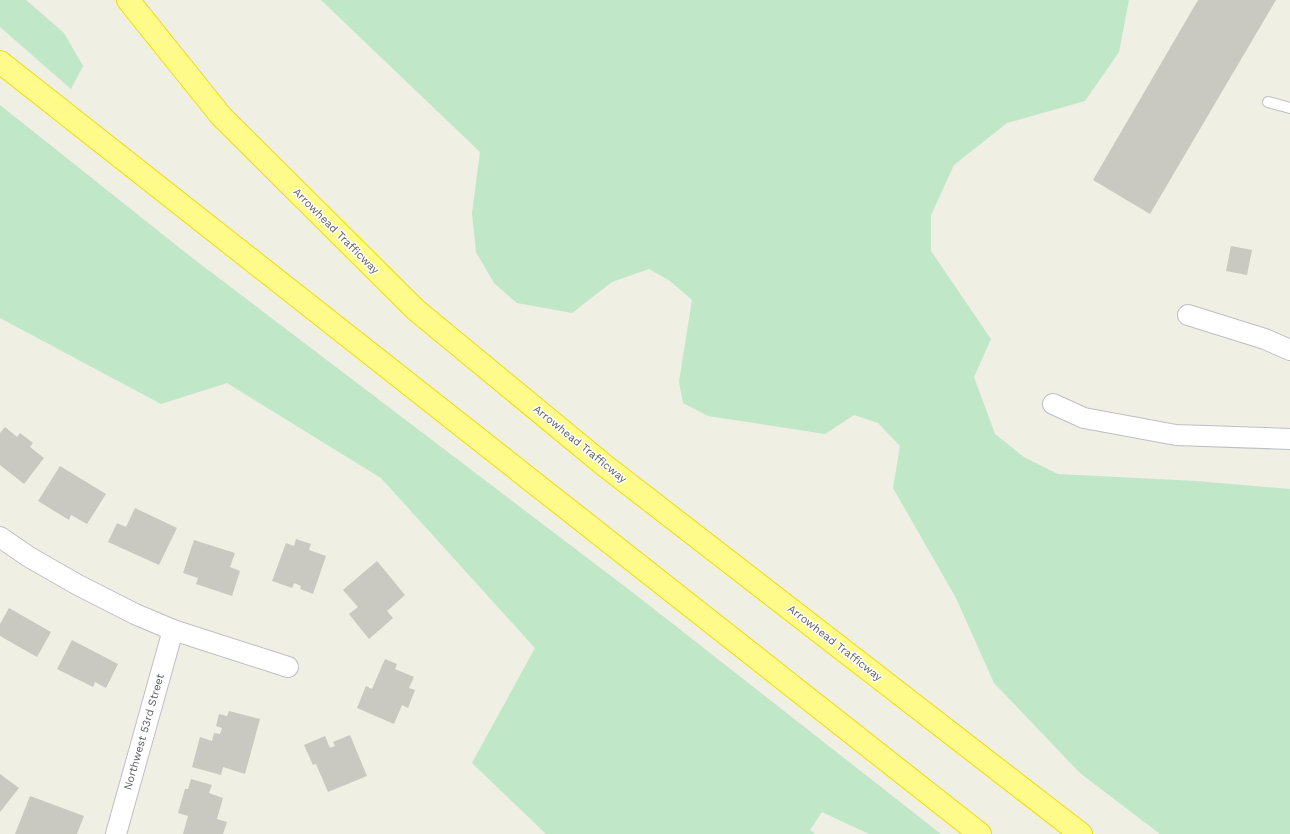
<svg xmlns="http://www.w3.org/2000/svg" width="1290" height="834" font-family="'Work Sans',sans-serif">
  <rect width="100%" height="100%" fill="#efefe3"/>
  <g fill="#bfe7c8">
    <polygon points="0,0 26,0 64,33 83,66 71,89 0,27"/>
    <polygon points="321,0 1129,0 1119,52 1085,101 1007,123 954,165 931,215 931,251 991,339 974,377 995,434 1024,457 1058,474 1196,481 1290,489 1290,834 1160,834 1080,773 994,683 956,598 893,488 900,446 878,423 854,415 825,434 708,416 683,403 679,382 692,300 670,281 649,269 612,282 572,313 517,303 494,283 476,252 472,213 480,152"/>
    <polygon points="0,105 191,257 636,595 941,834 869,834 822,812 810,830 815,834 546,834 472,763 535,648 381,478 227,383 161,404 0,318"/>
  </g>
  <g fill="#cac9c1">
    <polygon points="1198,0 1276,0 1150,214 1093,180"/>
    <polygon points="1231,246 1252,250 1247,275 1226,271"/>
    <polygon points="5,427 17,437 20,433 33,443 30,447 44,458 24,484 0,465 0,433"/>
    <polygon points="60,466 106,494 87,524 71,515 69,520 38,501"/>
    <polygon points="135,508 177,528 159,565 108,542 117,523 126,527"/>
    <polygon points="296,539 311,544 309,550 326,556 313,594 300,589 301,586 294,583 292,588 272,581 286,543 294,546"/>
    <polygon points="194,540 235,553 230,567 240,571 232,596 196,584 198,578 183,573"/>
    <polygon points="377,561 405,595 387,611 393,618 369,639 349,614 358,607 343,590"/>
    <polygon points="9,608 51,632 37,657 0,636 0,624"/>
    <polygon points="72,640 118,664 106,688 95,682 93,687 57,669"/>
    <polygon points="385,659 397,664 395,669 414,677 409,688 415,690 408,708 402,705 394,724 357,708 366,686 372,689"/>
    <polygon points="229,711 260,719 245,774 223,767 221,775 192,767 200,737 212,741 214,733 220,734 222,728 216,726 219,714 227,716"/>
    <polygon points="350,735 367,776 328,792 316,764 313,765 304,745 325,736 330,748 335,746 333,742"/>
    <polygon points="0,774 19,788 0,812"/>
    <polygon points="191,779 212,785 209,793 223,798 217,819 227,822 223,834 183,834 188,816 178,813 185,789 188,789"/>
    <polygon points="30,796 84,816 77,834 15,834"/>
  </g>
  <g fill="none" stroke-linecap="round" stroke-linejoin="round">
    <defs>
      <polyline id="lane" points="1268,102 1290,108"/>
      <g id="street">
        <polyline points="1188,315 1265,339 1290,350"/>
        <polyline points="1053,404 1084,418 1176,435 1290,439"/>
        <polyline points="0,537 29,557 78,585 135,614 173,630 288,667"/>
        <polyline points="116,834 173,630"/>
      </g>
      <g id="highway">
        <polyline points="128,0 221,116 416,310 604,465 1081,834"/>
        <polyline points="0,62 980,834"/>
      </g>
    </defs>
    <use href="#lane" stroke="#bebfc5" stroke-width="12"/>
    <use href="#street" stroke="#bebfc5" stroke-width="22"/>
    <use href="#highway" stroke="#f2dd00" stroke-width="24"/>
    <use href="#lane" stroke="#fff" stroke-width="10"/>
    <use href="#street" stroke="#fff" stroke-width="20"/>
    <use href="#highway" stroke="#fffb8a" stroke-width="22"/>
  </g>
  <g text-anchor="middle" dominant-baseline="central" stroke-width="3" stroke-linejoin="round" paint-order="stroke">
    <g font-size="11" fill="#5c5e65" stroke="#fff">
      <text transform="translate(336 231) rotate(45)">Arrowhead Trafficway</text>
      <text transform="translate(580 444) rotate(39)">Arrowhead Trafficway</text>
      <text transform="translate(835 643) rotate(38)">Arrowhead Trafficway</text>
      <text transform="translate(144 732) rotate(-74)">Northwest 53rd Street</text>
    </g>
  </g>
</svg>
